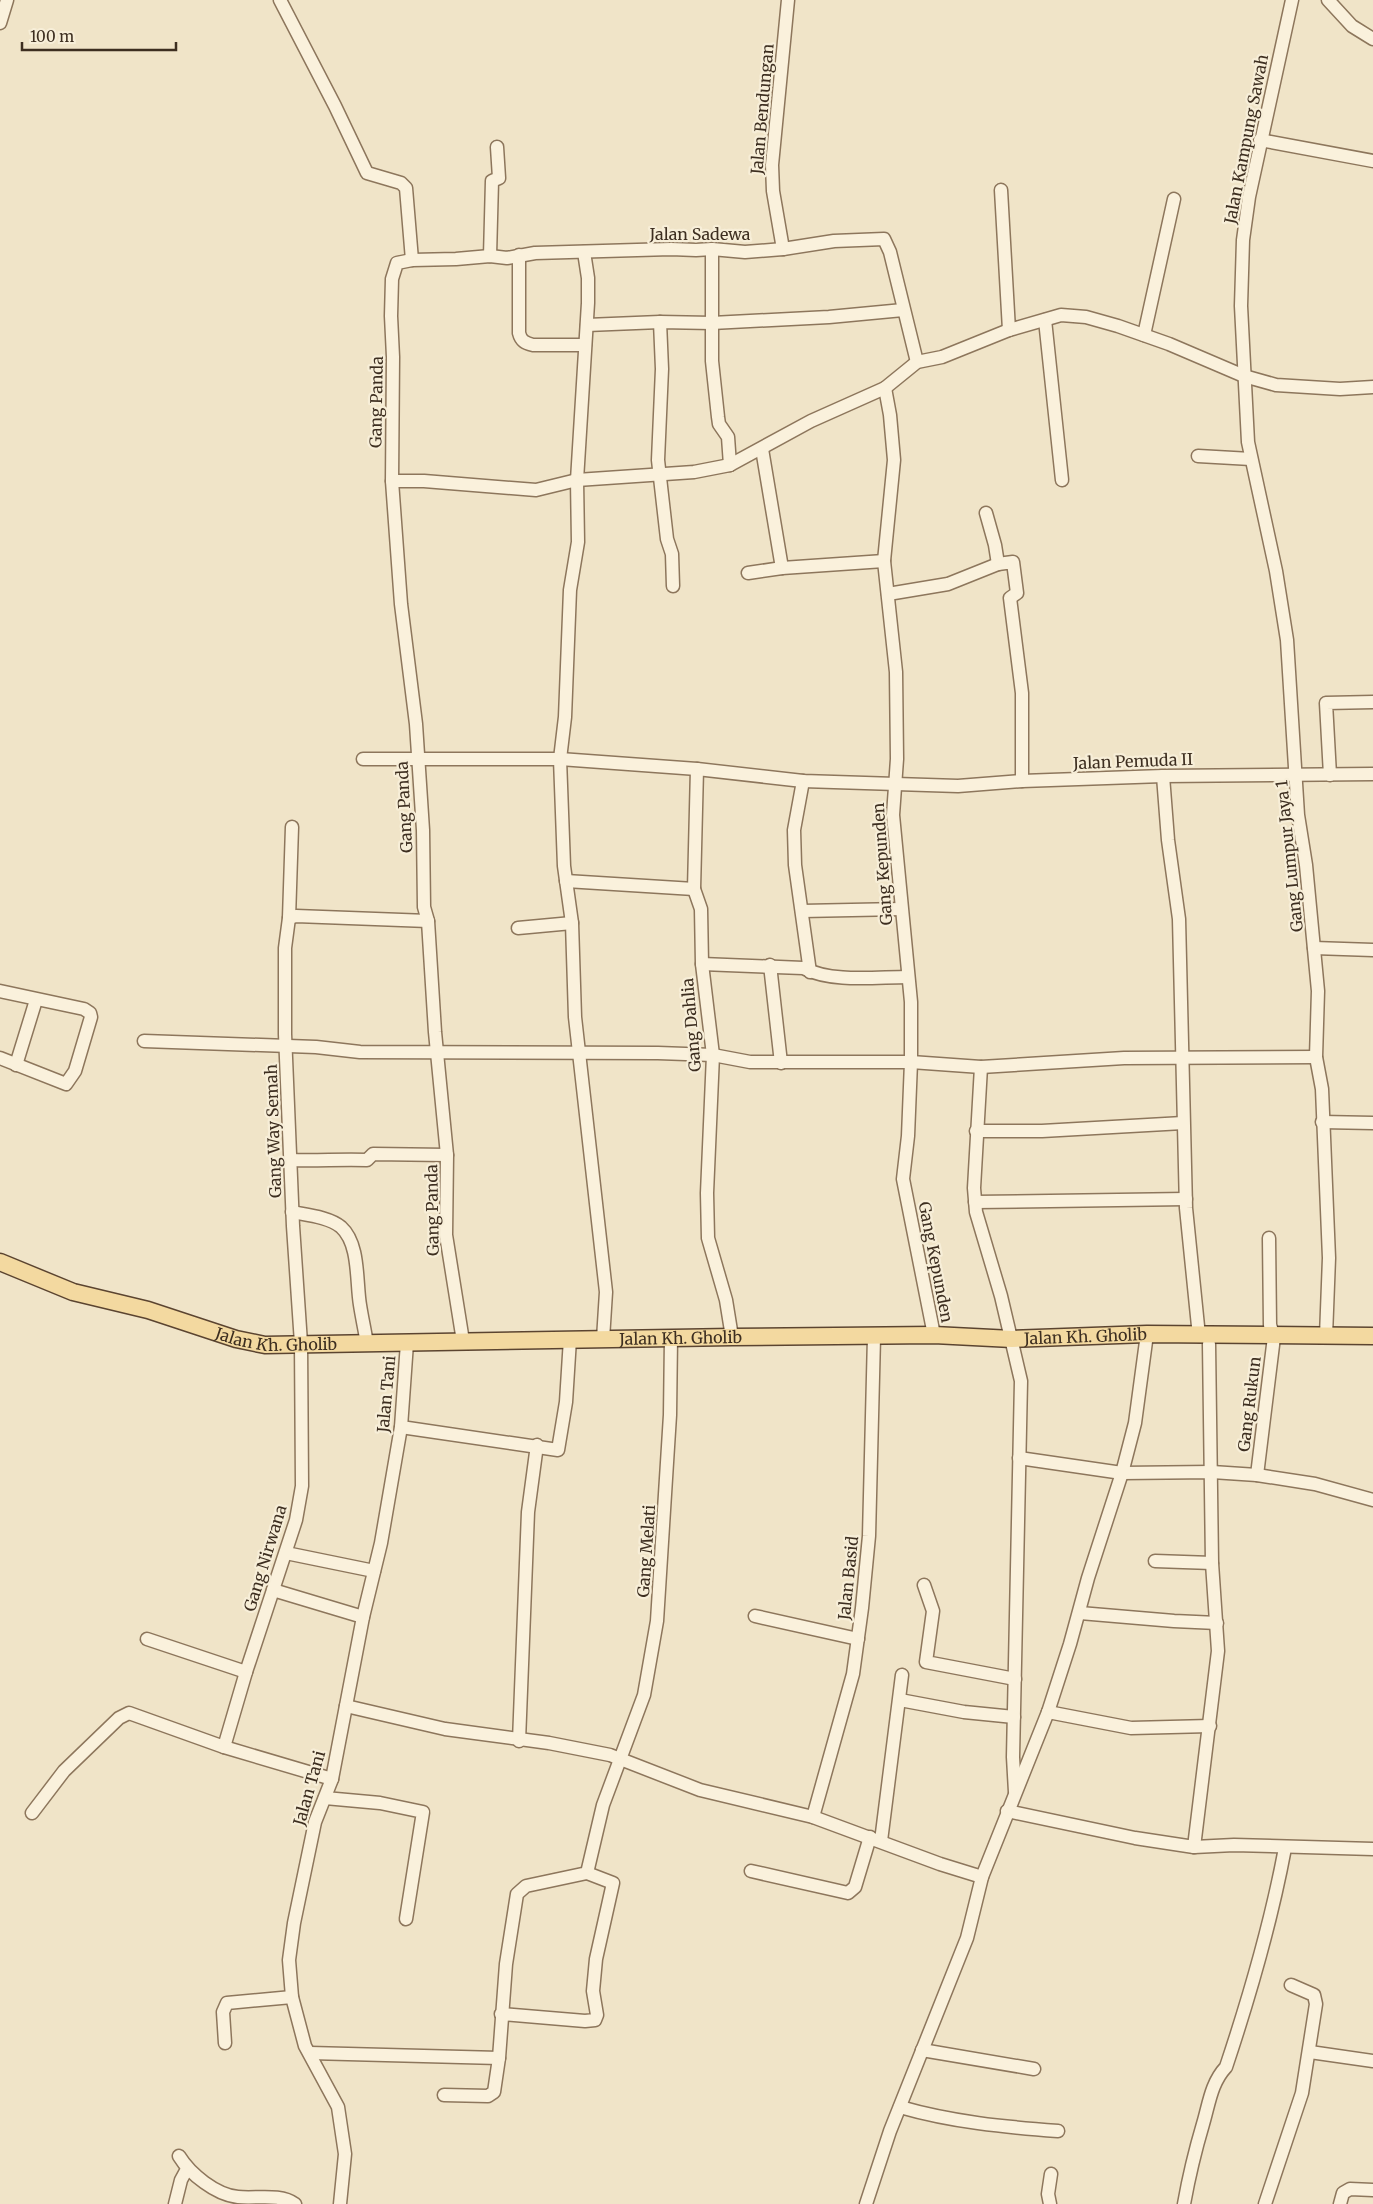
<svg xmlns="http://www.w3.org/2000/svg" width="1373" height="2204" font-family="Merriweather,serif">
  <rect width="100%" height="100%" fill="#f0e4c8"/>
  <g fill="none" stroke-linecap="round" stroke-linejoin="round">
    <defs>
      <g id="minor">
        <polyline points="280,0 335,106 367,173 401,183 406,188 412,260"/>
        <polyline points="1292,0 1249,197 1243,240 1241,306 1248,442 1276,571 1287,640 1298,815 1306,865 1318,991 1316,1057 1322,1089 1329,1258 1326,1336"/>
        <polyline points="1328,0 1352,26 1373,39"/>
        <polyline points="0,23 7,0"/>
        <polyline points="1260,140 1373,161"/>
        <polyline points="1001,190 1009,330"/>
        <polyline points="712,249 712,361 718,417 719,424 728,437 730,465"/>
        <polyline points="783,249 773,191 772,165 788,0"/>
        <polyline points="584,252 588,278 588,303 577,480 578,542 570,590 565,717 560,759 564,866 572,923 575,1017 606,1292 603,1339"/>
        <path d="M519,255V333C521,341 525,343 533,345H585"/>
        <polyline points="490,256 492,181 499,178 497,147"/>
        <polyline points="1045,320 1062,480"/>
        <polyline points="660,322 662,369 658,460 667,539 672,554 673,586"/>
        <polyline points="587,325 660,322 712,323 829,317 903,310"/>
        <polyline points="1144,335 1174,199"/>
        <polyline points="885,388 890,415 894,460 884,561 896,672 897,759 893,815 911,1002 911,1062 908,1136 903,1179 934,1335"/>
        <polyline points="762,449 782,568"/>
        <polyline points="1198,456 1251,459"/>
        <polyline points="392,481 424,481 536,490 577,480 694,472 730,465 811,421 885,388 917,362 942,357 1009,330 1061,315 1086,317 1118,326 1169,344 1244,376 1276,385 1340,389 1373,387"/>
        <polyline points="986,513 995,545 998,564"/>
        <polyline points="748,573 782,568 884,561"/>
        <polyline points="888,594 948,584 998,564 1013,562 1017,593 1010,598 1022,693 1022,781"/>
        <polyline points="363,759 560,759 697,769 803,781 958,786 1022,781 1163,776 1373,774"/>
        <polyline points="697,769 694,889 701,909 702,964 713,1055 707,1193 708,1238 726,1300 732,1337"/>
        <polyline points="1330,775 1326,703 1373,702"/>
        <polyline points="1163,776 1168,840 1179,919 1186,1208 1199,1336"/>
        <polyline points="803,781 794,830 795,865 810,972"/>
        <polyline points="566,881 694,889"/>
        <polyline points="802,911 901,909"/>
        <polyline points="289,918 296,916 428,921"/>
        <polyline points="518,928 572,923"/>
        <polyline points="1314,948 1373,950"/>
        <path d="M702,964L803,968C833,983 875,977 908,977"/>
        <polyline points="770,965 781,1063"/>
        <polyline points="0,991 84,1009 90,1013 91,1017 75,1071 66,1084 0,1058"/>
        <polyline points="144,1041 316,1047 360,1052 658,1053 713,1055 750,1062 911,1062 981,1067 1124,1058 1316,1057"/>
        <polyline points="16,1065 36,1000"/>
        <polyline points="981,1067 974,1188 976,1212 1001,1296 1021,1381 1013,1757 1015,1792"/>
        <polyline points="1322,1122 1373,1123"/>
        <polyline points="976,1131 1042,1131 1183,1123"/>
        <path d="M291,1160C317,1161 341,1159 367,1160L373,1154L447,1155"/>
        <polyline points="975,1202 1186,1199"/>
        <path d="M292,1212C307,1215 329,1217 341,1227C360,1244 356,1282 360,1305C362,1318 365,1331 367,1344"/>
        <polyline points="463,1341 446,1235 447,1155 435,1032 428,921 424,907 423,830 416,724 401,604 392,481 393,357 391,316 392,279 397,263 412,260 456,259 490,256 507,258 535,253 671,249 696,250 712,249 745,252 783,249 834,241 884,239 890,252 917,362"/>
        <polyline points="401,1427 558,1450 566,1402 570,1339"/>
        <polyline points="1019,1458 1122,1473 1212,1472 1257,1475 1315,1484 1373,1500"/>
        <polyline points="1257,1475 1274,1337 1270,1325 1269,1238"/>
        <polyline points="286,1553 374,1571"/>
        <polyline points="1155,1561 1212,1563"/>
        <polyline points="924,1585 933,1611 926,1662 1015,1679"/>
        <polyline points="273,1590 363,1617"/>
        <polyline points="1080,1613 1174,1621 1217,1623"/>
        <polyline points="755,1616 858,1639"/>
        <polyline points="147,1639 246,1672"/>
        <polyline points="900,1700 964,1712 1014,1717"/>
        <polyline points="346,1706 445,1729 549,1743 610,1755 700,1790 813,1817 940,1864 982,1877"/>
        <polyline points="1048,1712 1131,1728 1210,1726"/>
        <polyline points="519,1741 528,1512 537,1445"/>
        <polyline points="224,1747 246,1672 296,1520 302,1486 301,1343 293,1226 285,1034 285,948 289,918 292,827"/>
        <polyline points="325,1798 380,1803 423,1812 406,1919"/>
        <polyline points="1007,1811 1135,1838 1194,1847 1234,1845 1373,1849"/>
        <polyline points="32,1813 64,1771 119,1718 129,1713 224,1747 332,1779"/>
        <polyline points="813,1817 853,1674 862,1608 869,1536 874,1337"/>
        <polyline points="881,1841 902,1675"/>
        <polyline points="1194,1847 1218,1651 1212,1563 1209,1344"/>
        <polyline points="751,1871 848,1893 855,1887 870,1837"/>
        <polyline points="501,2014 585,2021 595,2020 597,2015 593,1991 596,1959 613,1883 587,1873"/>
        <polyline points="225,2043 223,2012 227,2003 292,1997"/>
        <polyline points="922,2050 1034,2069"/>
        <polyline points="1310,2052 1373,2061"/>
        <polyline points="310,2053 499,2058"/>
        <polyline points="444,2095 488,2096 494,2092 499,2058 506,1964 517,1894 526,1886 587,1873 603,1805 644,1695 657,1621 670,1415 671,1338"/>
        <path d="M900,2107C952,2122 1004,2127 1058,2131"/>
        <path d="M179,2156C190,2174 216,2195 238,2197C256,2199 280,2193 295,2204"/>
        <polyline points="175,2204 181,2180 187,2169"/>
        <polyline points="340,2204 345,2154 338,2107 305,2046 292,1997 289,1960 294,1923 315,1822 332,1779 363,1617 381,1543 401,1427 407,1343"/>
        <polyline points="866,2204 890,2131 967,1938 982,1877 1048,1712 1070,1644 1088,1578 1122,1473 1135,1423 1147,1334"/>
        <polyline points="1050,2204 1048,2194 1051,2174"/>
        <path d="M1184,2204C1189,2176 1195,2151 1203,2124C1209,2104 1211,2083 1226,2067C1250,1995 1271,1923 1285,1848"/>
        <polyline points="1265,2204 1302,2093 1316,2004 1314,1995 1291,1985"/>
        <polyline points="1340,2204 1343,2193 1350,2189 1373,2190"/>
      </g>
      <g id="major">
        <path id="s1" d="M0,1262L73,1292L148,1310L236,1339L265,1345L732,1337L934,1335L1012,1339L1147,1334L1373,1336"/>
      </g>
    </defs>
    <use href="#minor" stroke="#8d765c" stroke-width="15"/>
    <use href="#major" stroke="#5b4430" stroke-width="19"/>
    <use href="#minor" stroke="#faf1dc" stroke-width="12"/>
    <use href="#major" stroke="#f3d9a0" stroke-width="16"/>
  </g>
  <g text-anchor="middle" dominant-baseline="central" stroke-width="4.5" stroke-linejoin="round" paint-order="stroke">
    <g font-size="16" fill="#3d2e20" stroke="#f7eed8">
      <text transform="translate(762 109) rotate(-85)">Jalan Bendungan</text>
      <text transform="translate(1246 139) rotate(-79)">Jalan Kampung Sawah</text>
      <text x="700" y="234">Jalan Sadewa</text>
      <text transform="translate(376 402) rotate(-89)">Gang Panda</text>
      <text transform="translate(1133 761) rotate(-2)">Jalan Pemuda II</text>
      <text transform="translate(404 807) rotate(-93)">Gang Panda</text>
      <text transform="translate(1289 856) rotate(-96)">Gang Lumpur Jaya 1</text>
      <text transform="translate(882 864) rotate(-94)">Gang Kepunden</text>
      <text transform="translate(691 1025) rotate(-95)">Gang Dahlia</text>
      <text transform="translate(273 1131) rotate(-92)">Gang Way Semah</text>
      <text transform="translate(432 1210) rotate(-91)">Gang Panda</text>
      <text transform="translate(936 1262) rotate(79)">Gang Kepunden</text>
      <text stroke="none"><textPath href="#s1" startOffset="289">Jalan Kh. Gholib</textPath></text>
      <text stroke="none"><textPath href="#s1" startOffset="1099">Jalan Kh. Gholib</textPath></text>
      <text stroke="none"><textPath href="#s1" startOffset="694">Jalan Kh. Gholib</textPath></text>
      <text transform="translate(386 1394) rotate(-85)">Jalan Tani</text>
      <text transform="translate(1249 1404) rotate(-83)">Gang Rukun</text>
      <text transform="translate(646 1551) rotate(-86)">Gang Melati</text>
      <text transform="translate(265 1558) rotate(-73)">Gang Nirwana</text>
      <text transform="translate(848 1578) rotate(-84)">Jalan Basid</text>
      <text transform="translate(309 1788) rotate(-74)">Jalan Tani</text>
    </g>
  </g>
  <path d="M22 42v8h154v-8" fill="none" stroke="#3d2e20" stroke-width="2.5"/>
  <text x="30" y="42" font-size="15" fill="#3d2e20" stroke="#f7eed8" stroke-width="4" paint-order="stroke">100 m</text>
</svg>
